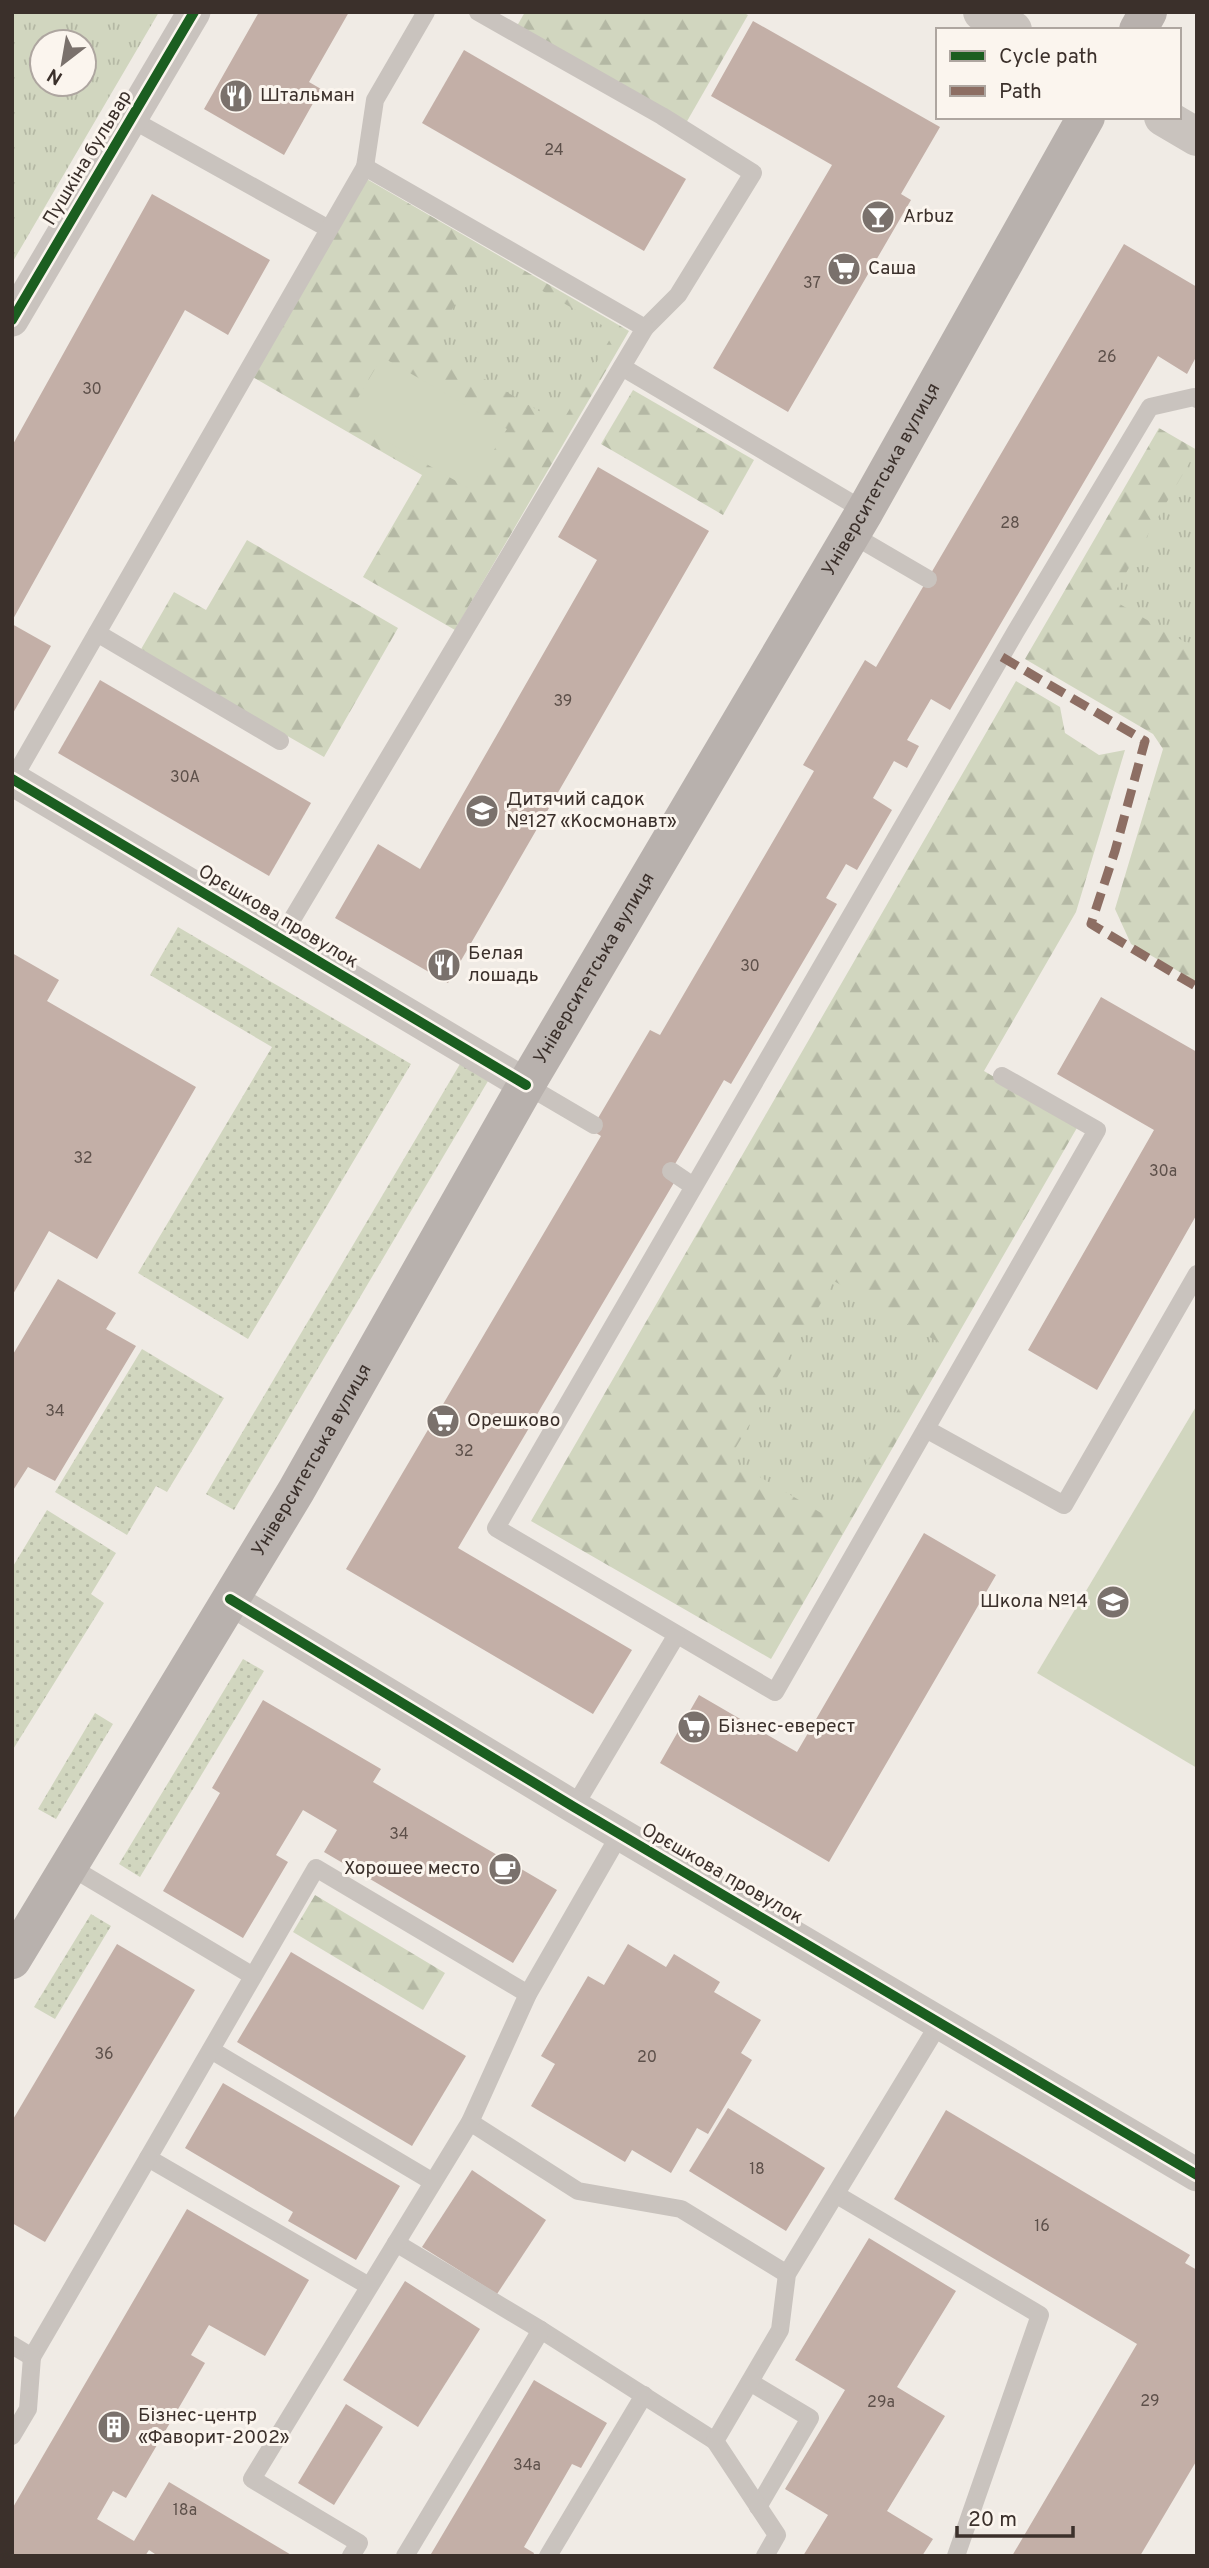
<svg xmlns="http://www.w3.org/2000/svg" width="1209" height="2568" font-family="Overpass,sans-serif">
  <defs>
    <pattern id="grass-dots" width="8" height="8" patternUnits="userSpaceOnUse" patternTransform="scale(1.75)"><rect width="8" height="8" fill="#d1d6bf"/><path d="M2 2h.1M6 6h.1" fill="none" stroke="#b4b8a4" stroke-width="1.8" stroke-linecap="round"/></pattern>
    <pattern id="forest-firs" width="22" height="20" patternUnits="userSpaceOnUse" patternTransform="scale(1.75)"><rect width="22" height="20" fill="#d1d6bf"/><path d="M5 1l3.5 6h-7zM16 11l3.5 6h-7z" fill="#b4b8a4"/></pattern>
    <pattern id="park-tufts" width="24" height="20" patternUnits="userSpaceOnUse" patternTransform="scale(1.75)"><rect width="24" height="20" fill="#d1d6bf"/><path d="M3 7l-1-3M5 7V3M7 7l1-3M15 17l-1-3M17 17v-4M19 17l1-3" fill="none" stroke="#b4b8a4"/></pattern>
  </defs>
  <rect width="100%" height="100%" fill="#f0ebe5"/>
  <g fill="url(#grass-dots)">
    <polygon points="178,927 411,1064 248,1339 138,1273 272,1047 150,975"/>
    <polygon points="460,1064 488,1081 234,1510 206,1494"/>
    <polygon points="142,1349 224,1398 167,1492 156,1486 127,1535 55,1492"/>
    <polygon points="47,1510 116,1553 91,1594 104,1603 12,1751 12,1568"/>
    <polygon points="243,1659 264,1671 140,1877 119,1864"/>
    <polygon points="95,1713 113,1724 56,1819 38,1809"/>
    <polygon points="91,1914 111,1926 55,2019 34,2007"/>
  </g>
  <g fill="url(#forest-firs)">
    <polygon points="525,12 742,12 748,15 686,123 517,26"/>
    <polygon points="365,178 629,331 455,630 363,577 422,475 251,376"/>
    <polygon points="633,390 754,460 723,515 601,444"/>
    <polygon points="1159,428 1197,450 1197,982 1131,944 1115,909 1163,749 1153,734 1025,659"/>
    <polygon points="247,540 398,628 324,757 140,651 174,592 206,610"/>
    <polygon points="1016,681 1060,707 1065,733 1099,755 1125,750 1076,912 984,1071 1078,1126 771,1659 531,1521"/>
    <polygon points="315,1895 445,1973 423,2010 293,1932"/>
  </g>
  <g fill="url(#park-tufts)" fill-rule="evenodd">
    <path d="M12,12H159L12,263ZM42,42H84V84H42Z"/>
    <polygon points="483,257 614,332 561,424 430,347"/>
    <polygon points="1191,460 1197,463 1197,649 1111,599"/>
    <polygon points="834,1281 938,1342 833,1520 729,1459"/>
  </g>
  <g fill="#d1d6bf">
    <polygon points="382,357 507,429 470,489 346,418"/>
    <polygon points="1197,1405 1197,1768 1037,1673"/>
  </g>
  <g fill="#c3afa7">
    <polygon points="259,12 349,12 309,82 321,89 284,155 204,109"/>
    <polygon points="753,21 940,127 901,194 911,200 788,412 713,368 832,165 711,96"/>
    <polygon points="464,50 686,179 644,251 422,123"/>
    <polygon points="152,194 270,260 228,335 185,310 12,621 12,446"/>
    <polygon points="1124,244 1197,287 1197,360 1195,359 1187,374 1158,356 950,710 931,699 907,740 919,746 907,768 894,761 873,798 892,810 857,870 846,864 826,898 837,904 731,1084 724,1080 668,1176 675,1181 458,1548 632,1650 593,1714 346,1569 601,1136 591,1130 650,1030 660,1035 814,771 803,765 865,660 876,667"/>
    <polygon points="598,467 709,531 448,983 335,918 378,844 420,869 597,560 558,537"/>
    <polygon points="12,624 51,646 12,715"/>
    <polygon points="100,680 311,803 269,876 58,753"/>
    <polygon points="12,953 59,980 47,1001 196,1087 97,1259 49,1231 12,1296"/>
    <polygon points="1101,997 1197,1052 1197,1214 1097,1390 1028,1350 1154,1130 1057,1074"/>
    <polygon points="58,1279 116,1313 106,1329 136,1346 55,1481 28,1467 12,1492 12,1356"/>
    <polygon points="924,1533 996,1575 829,1862 660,1763 699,1695 797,1752"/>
    <polygon points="263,1700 381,1769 373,1782 557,1890 513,1963 324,1852 337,1830 303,1810 276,1855 288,1862 243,1938 163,1891 220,1793 212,1788"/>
    <polygon points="117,1944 195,1990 45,2242 12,2223 12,2121"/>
    <polygon points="628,1944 666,1967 674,1954 720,1982 714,1992 761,2020 741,2053 752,2060 708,2134 697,2128 671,2173 632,2150 625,2162 531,2106 555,2064 541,2056 588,1976 604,1985"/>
    <polygon points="291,1952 466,2056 412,2146 237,2042"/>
    <polygon points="223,2083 400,2186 356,2260 288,2221 293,2212 185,2148"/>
    <polygon points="728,2108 825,2168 786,2231 689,2171"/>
    <polygon points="946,2110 1190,2255 1185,2263 1197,2270 1197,2460 1140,2556 1012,2556 1137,2344 894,2199"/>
    <polygon points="472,2170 546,2220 497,2294 422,2247"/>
    <polygon points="187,2209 309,2280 265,2356 209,2325 191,2355 205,2363 126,2498 113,2491 97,2519 134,2541 169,2482 293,2556 158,2556 149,2550 145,2556 12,2556 12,2509"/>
    <polygon points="869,2238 956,2291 897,2387 945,2416 887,2511 933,2539 922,2556 803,2556 828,2515 785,2489 845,2390 795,2360"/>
    <polygon points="405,2281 480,2329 418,2427 343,2380"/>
    <polygon points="534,2380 607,2423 581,2468 572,2464 524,2547 534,2553 533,2556 434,2556 431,2554"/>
    <polygon points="346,2404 383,2427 334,2505 298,2483"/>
  </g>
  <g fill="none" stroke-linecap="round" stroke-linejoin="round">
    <g stroke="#c9c3be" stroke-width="18">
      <polyline points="478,12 662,116 753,173 678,295 645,328"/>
      <polyline points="131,119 329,229"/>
      <polyline points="365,167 375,100 426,12"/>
      <polyline points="622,367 865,511"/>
      <polyline points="851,534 928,579"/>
      <polyline points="97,633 280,741"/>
      <polyline points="13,779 365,167 645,328 281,938"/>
      <polyline points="1002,1076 1097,1130 775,1692 496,1528 1016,631 1150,407 1194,397 1197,399"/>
      <polyline points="526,1085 594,1125"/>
      <polyline points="671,1171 693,1186"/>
      <polyline points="926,1429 1064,1505 1197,1274"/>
      <polyline points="574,1807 676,1636"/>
      <polyline points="69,1866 253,1976"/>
      <polyline points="211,2050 433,2182"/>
      <polyline points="470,2122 578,2191 681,2209 787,2274"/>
      <polyline points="837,2195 1040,2315 956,2556"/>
      <polyline points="396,2243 541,2330 715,2441"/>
      <polyline points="369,2286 148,2158 316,1868 528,1994"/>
      <polyline points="12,2345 32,2357 148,2158"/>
      <polyline points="750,2382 810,2418 758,2507"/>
      <polyline points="12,2436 28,2409 32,2357"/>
      <polyline points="351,2556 359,2543 252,2479 470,2122 528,1994 620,1834"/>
      <polyline points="405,2556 541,2330"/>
      <polyline points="548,2556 644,2395"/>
      <polyline points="765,2556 777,2535 715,2441 780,2330 787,2274 940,2022"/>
    </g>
    <g stroke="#c9c3be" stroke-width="33">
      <polyline points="12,320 194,12"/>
      <polyline points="12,779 526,1085"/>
      <polyline points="230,1599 574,1807 1197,2175"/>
    </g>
    <g stroke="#c9c3be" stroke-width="38">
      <polyline points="982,12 1013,30"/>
      <polyline points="1163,117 1197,137"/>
    </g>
    <g stroke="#b8b1ad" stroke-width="38">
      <polyline points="1138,30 1148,12"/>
      <path id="s1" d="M12,1960L296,1491L526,1085L865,511L1086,117"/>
    </g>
    <polyline stroke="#8d6e63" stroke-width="9" stroke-dasharray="18 9" stroke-linecap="butt" points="1002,657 1145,741 1115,851 1091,924 1197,987"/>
    <defs>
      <g id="cycleway">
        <polyline points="12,320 194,12"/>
        <polyline points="12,779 526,1085"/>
        <polyline points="230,1599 574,1807 1197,2175"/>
      </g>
    </defs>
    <use href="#cycleway" stroke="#fbf5ee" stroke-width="15"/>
    <use href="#cycleway" stroke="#1b5e20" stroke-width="10"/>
  </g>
  <defs>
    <symbol id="restaurant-disc" viewBox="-11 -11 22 22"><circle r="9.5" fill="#7a716c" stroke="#fbf5ee"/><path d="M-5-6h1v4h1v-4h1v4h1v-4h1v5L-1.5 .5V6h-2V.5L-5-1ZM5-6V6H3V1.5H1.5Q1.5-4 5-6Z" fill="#fff"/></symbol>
    <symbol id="bar-disc" viewBox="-11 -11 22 22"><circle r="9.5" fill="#7a716c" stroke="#fbf5ee"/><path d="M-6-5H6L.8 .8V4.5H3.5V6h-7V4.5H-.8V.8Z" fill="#fff"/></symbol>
    <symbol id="supermarket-disc" viewBox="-11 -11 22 22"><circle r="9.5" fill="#7a716c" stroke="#fbf5ee"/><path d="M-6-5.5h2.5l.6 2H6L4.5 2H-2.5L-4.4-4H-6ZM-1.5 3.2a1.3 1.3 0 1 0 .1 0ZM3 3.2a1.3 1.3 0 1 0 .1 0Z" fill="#fff"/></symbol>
    <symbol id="school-disc" viewBox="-11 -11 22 22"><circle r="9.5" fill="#7a716c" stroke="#fbf5ee"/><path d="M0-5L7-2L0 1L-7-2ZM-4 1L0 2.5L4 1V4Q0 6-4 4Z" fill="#fff"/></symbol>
    <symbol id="cafe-disc" viewBox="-11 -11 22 22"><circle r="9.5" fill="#7a716c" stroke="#fbf5ee"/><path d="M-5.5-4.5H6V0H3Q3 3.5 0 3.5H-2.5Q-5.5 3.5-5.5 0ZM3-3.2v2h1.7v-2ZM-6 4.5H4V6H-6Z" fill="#fff"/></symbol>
    <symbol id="building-disc" viewBox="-11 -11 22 22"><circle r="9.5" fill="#7a716c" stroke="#fbf5ee"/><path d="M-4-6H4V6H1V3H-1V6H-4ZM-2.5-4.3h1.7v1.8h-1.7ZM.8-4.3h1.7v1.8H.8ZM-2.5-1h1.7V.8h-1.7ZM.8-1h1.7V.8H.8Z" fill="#fff"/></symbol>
  </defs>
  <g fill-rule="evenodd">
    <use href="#restaurant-disc" x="217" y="77" width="38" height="38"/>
    <use href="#bar-disc" x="859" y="198" width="38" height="38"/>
    <use href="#supermarket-disc" x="825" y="250" width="38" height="38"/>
    <use href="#school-disc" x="463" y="792" width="38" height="38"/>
    <use href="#restaurant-disc" x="425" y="946" width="38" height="38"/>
    <use href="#supermarket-disc" x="424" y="1402" width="38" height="38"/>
    <use href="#school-disc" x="1094" y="1583" width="38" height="38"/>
    <use href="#supermarket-disc" x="675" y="1708" width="38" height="38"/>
    <use href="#cafe-disc" x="486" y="1850" width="38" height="38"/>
    <use href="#building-disc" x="95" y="2408" width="38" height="38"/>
  </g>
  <g text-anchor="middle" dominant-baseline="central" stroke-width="6" stroke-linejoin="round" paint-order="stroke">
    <g font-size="16" fill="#5d504a">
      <text x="554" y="151">24</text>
      <text x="812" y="284">37</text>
      <text x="1107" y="358">26</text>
      <text x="92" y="390">30</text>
      <text x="1010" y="524">28</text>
      <text x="563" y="702">39</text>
      <text x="185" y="778">30А</text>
      <text x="750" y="967">30</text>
      <text x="83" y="1159">32</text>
      <text x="1163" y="1172">30а</text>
      <text x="55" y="1412">34</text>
      <text x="464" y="1452">32</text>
      <text x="399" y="1835">34</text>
      <text x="104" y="2055">36</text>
      <text x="647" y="2058">20</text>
      <text x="757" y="2170">18</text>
      <text x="1042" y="2227">16</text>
      <text x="1150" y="2402">29</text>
      <text x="881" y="2403">29а</text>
      <text x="527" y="2466">34а</text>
      <text x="185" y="2511">18а</text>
    </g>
    <g font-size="19" fill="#3b302b" stroke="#fbf5ee" text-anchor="start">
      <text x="260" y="96">Штальман</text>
      <text x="903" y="217">Arbuz</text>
      <text x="868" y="269">Саша</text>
      <text x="506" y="800">Дитячий садок<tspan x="506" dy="22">№127 «Космонавт»</tspan></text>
      <text x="468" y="954">Белая<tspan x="468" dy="22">лошадь</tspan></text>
      <text x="467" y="1421">Орешково</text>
      <text x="1088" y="1602" text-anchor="end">Школа №14</text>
      <text x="718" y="1727">Бізнес-еверест</text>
      <text x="480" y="1869" text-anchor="end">Хорошее место</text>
      <text x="138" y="2416">Бізнес-центр<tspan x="138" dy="22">«Фаворит-2002»</tspan></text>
    </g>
    <g font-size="19" fill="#3b302b" stroke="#fbf5ee">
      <text transform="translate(88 158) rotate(-59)">Пушкіна бульвар</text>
      <text stroke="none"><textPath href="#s1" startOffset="1717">Університетська вулиця</textPath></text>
      <text transform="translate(278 917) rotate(31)">Орєшкова провулок</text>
      <text stroke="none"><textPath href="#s1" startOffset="1150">Університетська вулиця</textPath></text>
      <text stroke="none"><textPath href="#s1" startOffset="583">Університетська вулиця</textPath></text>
      <text transform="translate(722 1874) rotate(30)">Орєшкова провулок</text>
    </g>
  </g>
  <rect width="1209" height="2568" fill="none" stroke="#3b302b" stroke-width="28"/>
  <rect x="936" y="28" width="245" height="91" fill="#fbf5ee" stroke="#aea6a0" stroke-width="2"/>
  <rect x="950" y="51" width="35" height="10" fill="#1b5e20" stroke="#aea6a0" stroke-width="2"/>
  <text x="999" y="63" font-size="21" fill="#3b302b">Cycle path</text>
  <rect x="950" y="86" width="35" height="10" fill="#8d6e63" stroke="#aea6a0" stroke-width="2"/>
  <text x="999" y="98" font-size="21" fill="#3b302b">Path</text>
  <g transform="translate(63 63) rotate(211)"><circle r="33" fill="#fbf5ee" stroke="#aea6a0" stroke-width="2"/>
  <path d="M0-5L12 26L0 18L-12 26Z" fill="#7a716c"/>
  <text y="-10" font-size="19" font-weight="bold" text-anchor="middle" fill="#3b302b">N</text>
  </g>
  <path d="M957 2526v10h116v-10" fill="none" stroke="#3b302b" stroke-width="3.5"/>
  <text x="968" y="2526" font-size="21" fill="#3b302b" stroke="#fbf5ee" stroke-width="5" paint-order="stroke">20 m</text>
</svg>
